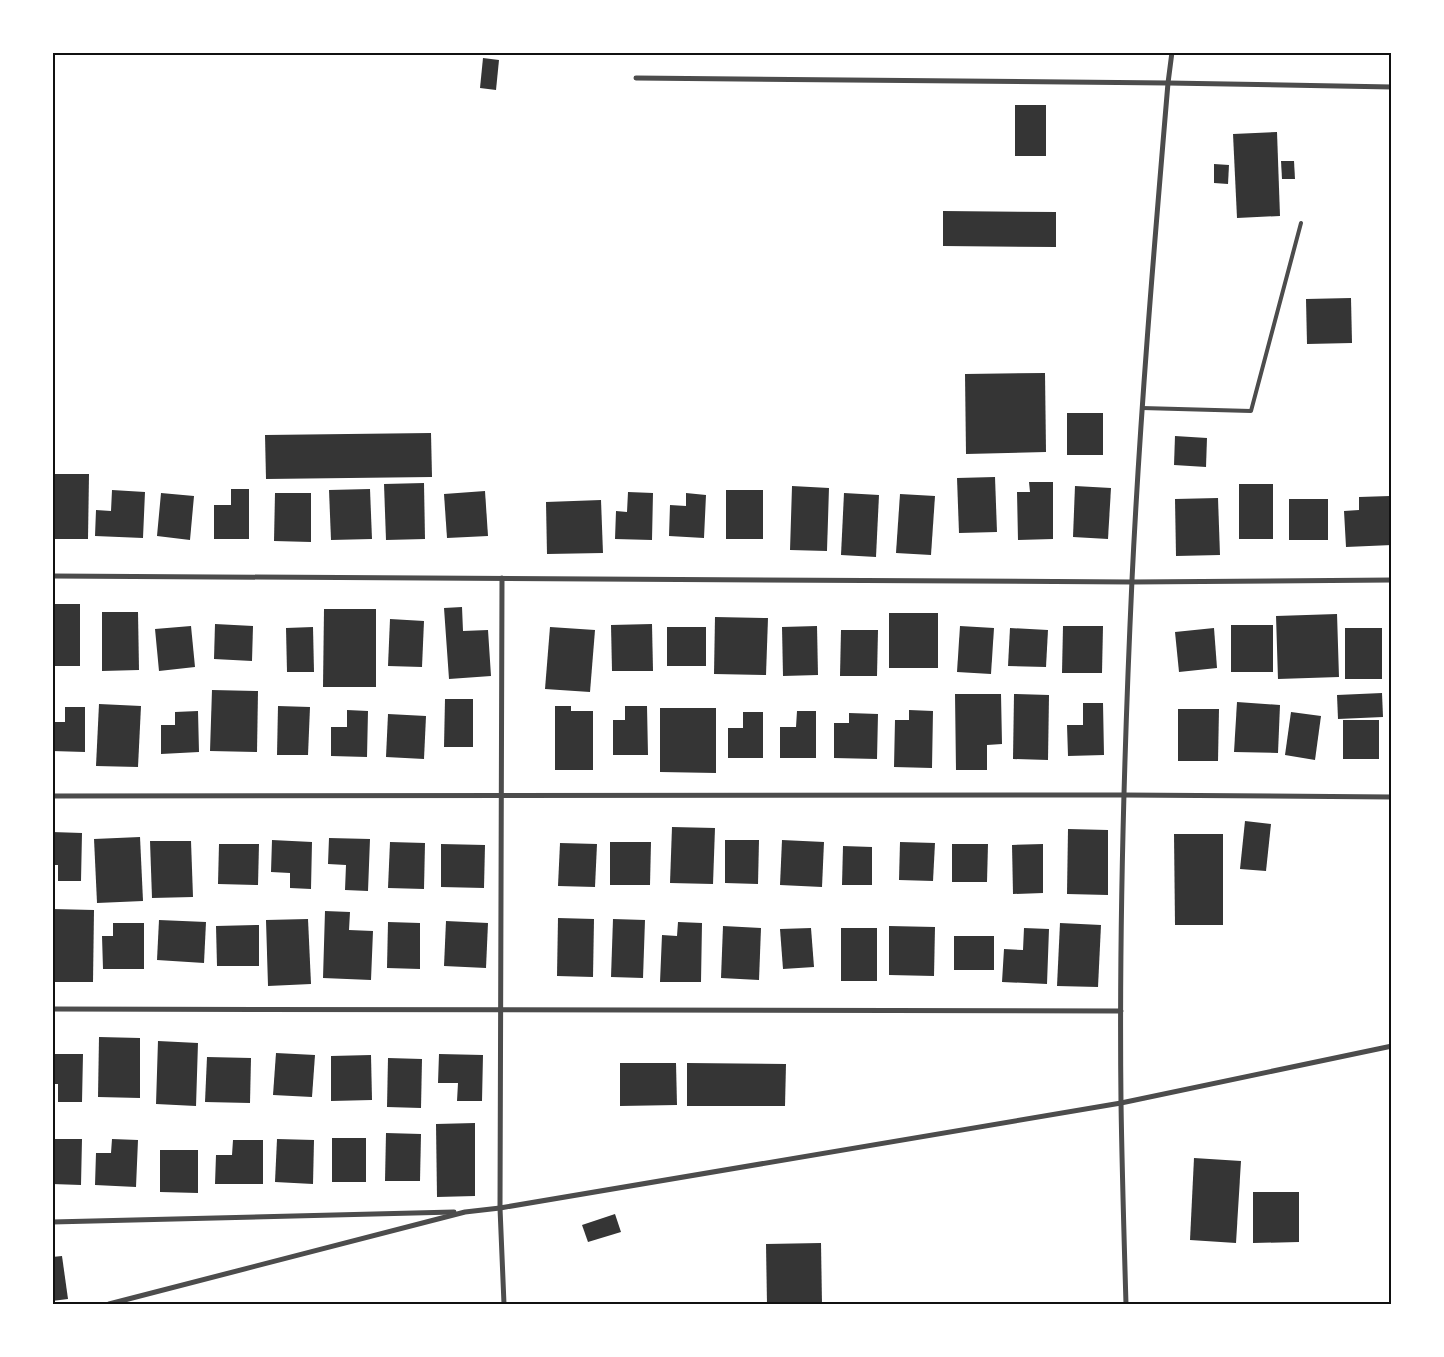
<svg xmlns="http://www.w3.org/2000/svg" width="1444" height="1357" font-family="'Exo 2',sans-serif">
  <rect width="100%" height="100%" fill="#fff"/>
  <g fill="#353535">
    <polygon points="483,58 499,60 496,90 480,88"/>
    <rect x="1015" y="105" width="31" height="51"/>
    <polygon points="1277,132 1280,216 1237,218 1233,134"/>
    <polygon points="1281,161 1294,161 1295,179 1282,179"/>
    <polygon points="1214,164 1229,165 1228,184 1214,183"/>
    <polygon points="943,211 1056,212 1056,247 943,246"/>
    <polygon points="1351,298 1352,343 1307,344 1306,299"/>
    <polygon points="1045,373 1046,452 966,454 965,374"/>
    <rect x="1067" y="413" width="36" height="42"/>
    <polygon points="431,433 432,477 266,479 265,435"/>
    <polygon points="1175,436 1207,438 1206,467 1174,465"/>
    <polygon points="52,474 89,474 88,539 52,539"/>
    <polygon points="995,477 997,532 959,533 957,478"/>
    <polygon points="1029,482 1053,482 1053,539 1018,540 1017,492 1030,492"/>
    <polygon points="424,483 425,539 386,540 384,484"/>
    <rect x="1239" y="484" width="34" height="55"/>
    <polygon points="792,486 829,488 827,551 790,550"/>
    <polygon points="1075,486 1111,488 1108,539 1073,537"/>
    <polygon points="231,489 249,489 249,539 214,539 214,505 231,505"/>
    <polygon points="370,489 372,539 331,540 329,490"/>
    <polygon points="112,490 145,492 143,538 95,536 96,510 111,511"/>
    <rect x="726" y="490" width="37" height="49"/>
    <polygon points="485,491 488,536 447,538 444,494"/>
    <polygon points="628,492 653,493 652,540 615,539 616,511 627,512"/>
    <polygon points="161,493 194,496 190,540 157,536"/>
    <polygon points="275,493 311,493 311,542 274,541"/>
    <polygon points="686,493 706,495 704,538 669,536 670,505 686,506"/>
    <polygon points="844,493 879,495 876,557 841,555"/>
    <polygon points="900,494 935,496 931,555 896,553"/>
    <polygon points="1390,496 1392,545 1346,547 1344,511 1359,510 1359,497"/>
    <polygon points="1218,498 1220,555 1176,556 1175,499"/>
    <rect x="1289" y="499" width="39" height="41"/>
    <polygon points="601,500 603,553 547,554 546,502"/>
    <rect x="52" y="604" width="28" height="62"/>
    <polygon points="462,607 463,631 488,630 491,676 449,679 444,608"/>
    <polygon points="324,609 376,609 376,687 323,687"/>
    <polygon points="102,612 138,612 139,670 102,671"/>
    <rect x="889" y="613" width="49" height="55"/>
    <polygon points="1337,614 1339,677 1278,679 1276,616"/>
    <polygon points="715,617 768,618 766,675 714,674"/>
    <polygon points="390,619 424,621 422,667 388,666"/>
    <polygon points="215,624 253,626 252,661 214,659"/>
    <polygon points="652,624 653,671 612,671 611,625"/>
    <rect x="1231" y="625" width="42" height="47"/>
    <polygon points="191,626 195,667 159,671 155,629"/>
    <polygon points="817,626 818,675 783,676 782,627"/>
    <polygon points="960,626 994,628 991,674 957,672"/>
    <polygon points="1063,626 1103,626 1102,673 1062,673"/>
    <polygon points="313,627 314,672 287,672 286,628"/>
    <polygon points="550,627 595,630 590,692 545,689"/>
    <rect x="667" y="627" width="39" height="39"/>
    <polygon points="1010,628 1048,630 1046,667 1008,666"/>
    <polygon points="1214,628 1217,668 1179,672 1175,632"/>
    <rect x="1345" y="628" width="37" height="51"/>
    <polygon points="841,630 878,630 877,676 840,676"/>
    <polygon points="212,690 258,691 257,752 210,751"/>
    <polygon points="1382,693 1383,717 1338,719 1337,695"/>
    <polygon points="955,694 1001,694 1002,744 987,745 987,770 956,770"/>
    <polygon points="1014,694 1049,695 1048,760 1013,759"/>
    <polygon points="445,699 473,699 473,747 444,747"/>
    <polygon points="1237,702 1280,705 1278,753 1234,752"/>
    <polygon points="1083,703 1103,703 1104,755 1068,756 1067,725 1083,725"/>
    <polygon points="99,704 141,706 138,767 96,766"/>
    <polygon points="278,706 310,707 308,755 277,755"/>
    <polygon points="555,706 571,706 571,711 593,711 593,770 555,770"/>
    <polygon points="625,706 647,706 648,755 613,755 613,720 625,720"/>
    <polygon points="65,707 85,707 85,752 52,751 52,722 65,722"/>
    <polygon points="660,708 716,708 716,773 660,772"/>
    <polygon points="1178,709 1219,709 1218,761 1178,761"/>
    <polygon points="347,710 368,711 367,757 331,756 331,727 347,727"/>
    <polygon points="909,710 933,711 932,768 894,767 895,720 909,720"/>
    <polygon points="198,711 199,752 161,754 161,725 175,725 175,712"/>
    <polygon points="797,711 816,711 816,758 780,758 780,727 796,727"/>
    <polygon points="743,712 763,712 763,758 728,758 728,728 743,728"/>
    <polygon points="1291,712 1321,716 1315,760 1285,755"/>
    <polygon points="849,713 878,714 877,759 834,758 834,723 849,723"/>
    <polygon points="388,714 426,716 424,759 386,757"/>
    <rect x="1343" y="720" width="36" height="39"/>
    <polygon points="1245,821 1271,824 1266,871 1240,869"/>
    <polygon points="672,827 715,828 713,884 670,883"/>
    <polygon points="1068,829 1108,830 1108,895 1067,894"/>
    <polygon points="52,832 82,833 81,881 58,881 58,865 52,865"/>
    <polygon points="1174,834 1223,834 1223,925 1175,925"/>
    <polygon points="140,837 143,901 97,903 94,839"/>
    <polygon points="329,838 370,839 368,891 345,890 346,865 328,864"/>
    <polygon points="272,840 312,842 311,889 290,888 290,873 271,872"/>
    <polygon points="725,840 759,840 758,884 725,883"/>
    <polygon points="782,840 824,842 822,887 780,885"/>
    <polygon points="150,841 191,841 193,897 152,898"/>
    <polygon points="390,842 425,843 424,889 388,888"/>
    <polygon points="610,842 651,842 650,885 610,885"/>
    <polygon points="900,842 935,843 933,881 899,880"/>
    <polygon points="560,843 597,844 595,887 558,886"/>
    <polygon points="219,844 259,844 258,885 218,884"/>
    <polygon points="441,844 485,845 484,888 441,887"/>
    <polygon points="952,844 988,844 987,882 952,882"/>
    <polygon points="1043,844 1043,893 1013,894 1012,845"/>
    <polygon points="843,846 872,847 872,885 842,885"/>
    <polygon points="52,909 94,910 93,982 52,982"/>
    <polygon points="325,911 350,912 349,930 373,931 371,980 323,978"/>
    <polygon points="558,918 594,919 593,977 557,976"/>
    <polygon points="308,919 311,984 268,986 266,920"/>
    <polygon points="613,919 645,920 643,978 611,977"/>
    <polygon points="159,920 206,922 204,963 157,960"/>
    <polygon points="446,921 488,923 486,968 444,966"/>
    <polygon points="388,922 420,923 420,969 387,968"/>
    <polygon points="678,922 702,923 701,982 660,982 662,935 677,936"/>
    <polygon points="113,923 144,923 144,969 103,969 102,936 113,936"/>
    <polygon points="1060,923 1101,925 1098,987 1057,986"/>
    <polygon points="259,925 259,966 217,966 216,926"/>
    <polygon points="723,926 761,928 759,980 721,978"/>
    <polygon points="889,926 935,927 934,976 889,975"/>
    <polygon points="811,928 814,967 783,969 780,929"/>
    <rect x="841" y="928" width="36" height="53"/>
    <polygon points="1024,928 1049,929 1047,984 1002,982 1004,949 1023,950"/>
    <rect x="954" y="936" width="40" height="34"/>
    <polygon points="99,1037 140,1038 140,1098 98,1097"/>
    <polygon points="158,1041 198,1043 196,1106 156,1104"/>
    <polygon points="276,1053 315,1055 312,1097 273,1095"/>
    <polygon points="52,1054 83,1054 82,1102 58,1102 58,1084 52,1084"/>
    <polygon points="439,1054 483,1055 482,1101 457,1101 458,1083 438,1083"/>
    <polygon points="371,1055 372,1100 331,1101 331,1056"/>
    <polygon points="207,1057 251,1058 250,1103 205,1102"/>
    <polygon points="388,1058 422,1059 421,1108 387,1107"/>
    <polygon points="620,1063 676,1063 677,1105 620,1106"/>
    <polygon points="687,1063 786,1064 785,1106 687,1106"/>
    <polygon points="475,1123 475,1196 437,1197 436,1124"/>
    <polygon points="386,1133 421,1134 420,1181 385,1181"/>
    <rect x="332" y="1138" width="34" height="44"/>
    <polygon points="54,1139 82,1139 81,1185 52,1184 52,1152 54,1152"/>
    <polygon points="112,1139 138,1140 136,1187 95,1185 96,1153 111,1153"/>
    <polygon points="277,1139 314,1140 313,1184 275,1182"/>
    <polygon points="233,1140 263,1140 263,1184 215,1184 216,1155 232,1155"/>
    <polygon points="160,1150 198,1150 198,1193 160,1192"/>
    <polygon points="1194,1158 1241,1161 1236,1243 1190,1240"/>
    <polygon points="1253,1192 1299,1192 1299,1242 1253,1243"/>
    <polygon points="615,1214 621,1232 588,1242 582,1225"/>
    <polygon points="821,1243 822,1304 767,1304 766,1244"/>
    <polygon points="62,1256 68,1299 52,1301 52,1257"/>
  </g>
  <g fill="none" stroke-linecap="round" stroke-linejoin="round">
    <polyline stroke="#4c4c4c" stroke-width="4" points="1142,408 1251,411 1301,223"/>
    <g stroke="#4c4c4c" stroke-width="5">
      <polyline points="636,78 1168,83 1392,87"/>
      <polyline points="52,576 1132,582 1392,580"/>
      <polyline points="502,578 500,1208 504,1304"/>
      <polyline points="52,796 1124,795 1392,797"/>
      <polyline points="52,1009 1121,1011"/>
      <polyline points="52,1222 454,1212"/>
      <polyline points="109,1304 465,1212 500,1208 1121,1103 1392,1046"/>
      <path d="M1126,1304C1124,1237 1122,1169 1121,1102C1119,928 1124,753 1132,580C1140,414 1154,249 1168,83L1172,52"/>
    </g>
  </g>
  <rect width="1444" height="1357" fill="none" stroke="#ffffff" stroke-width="108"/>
  <rect x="54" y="54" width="1336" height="1249" fill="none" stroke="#111" stroke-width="2"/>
</svg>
